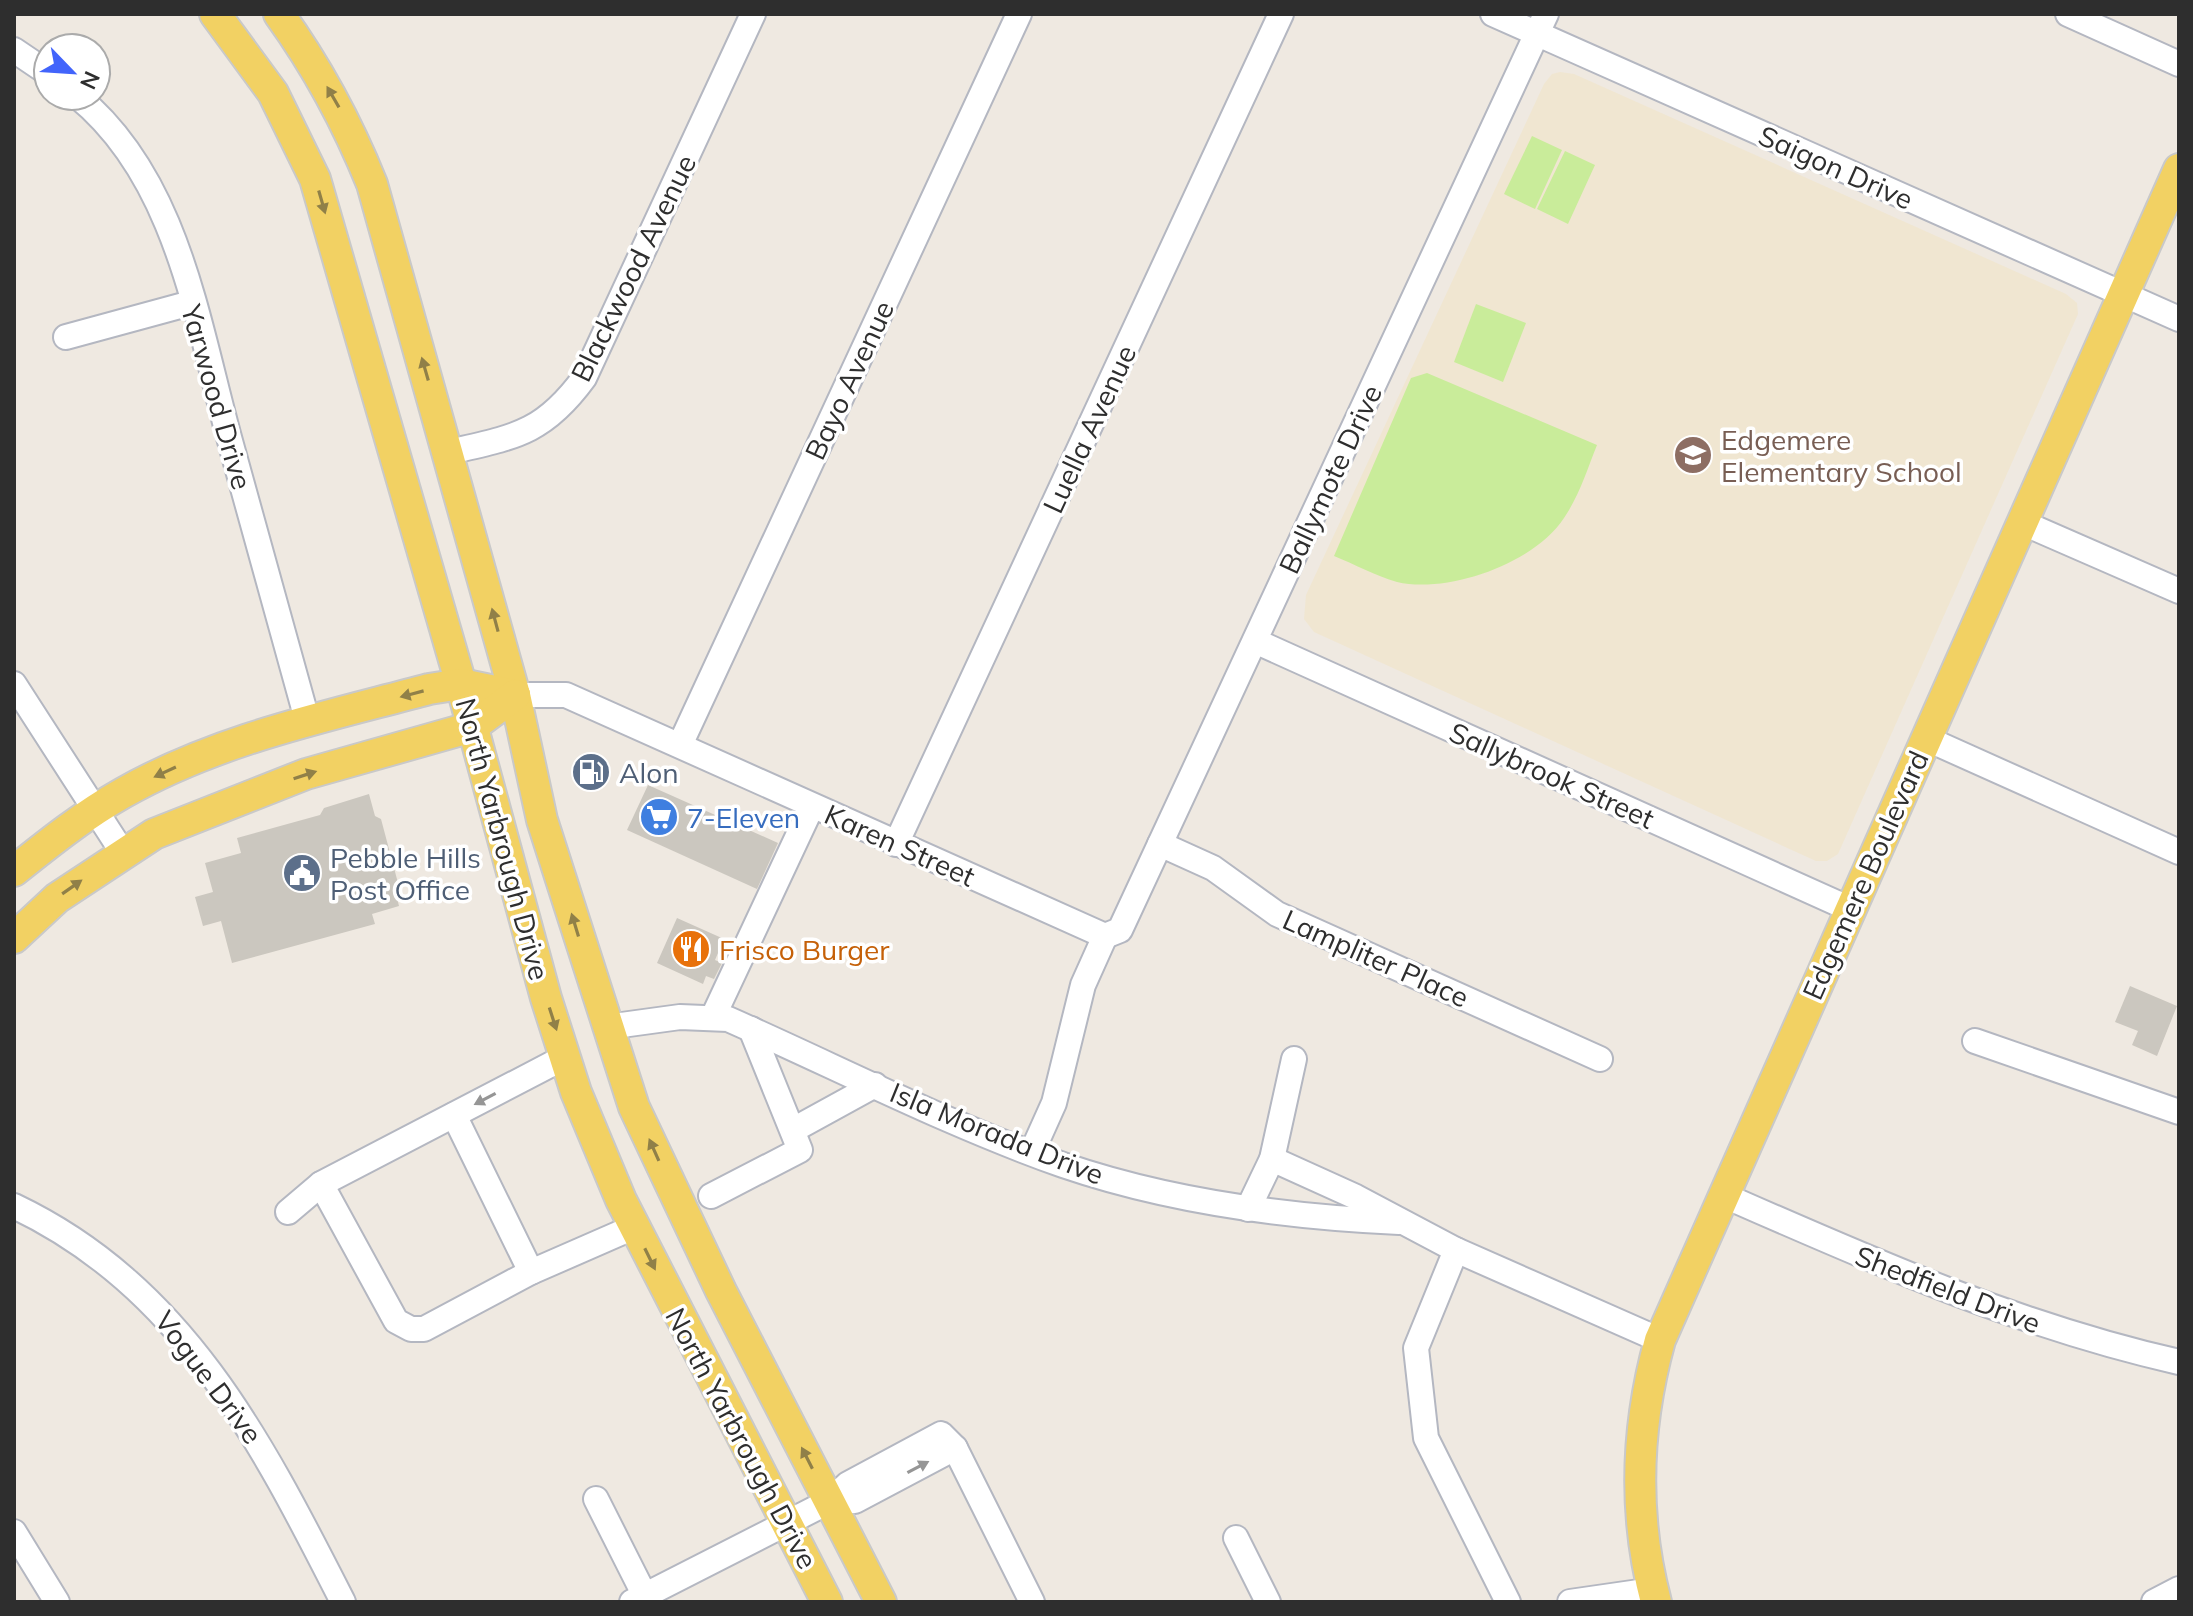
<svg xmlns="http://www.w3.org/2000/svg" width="2193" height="1616" font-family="Mulish,sans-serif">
  <rect width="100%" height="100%" fill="#efe9e1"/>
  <polygon fill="#f0e6d1" points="1560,72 1574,74 2066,294 2077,303 2078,314 1838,854 1827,861 1816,861 1314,632 1304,619 1306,595 1544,84 1552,74"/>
  <g fill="#c9ec9a">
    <polygon points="1532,136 1562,150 1535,209 1504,194"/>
    <polygon points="1565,151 1595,165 1568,224 1537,209"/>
    <polygon points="1476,304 1526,323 1503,382 1454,362"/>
    <path d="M1427,373L1597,445C1587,470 1579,496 1564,518C1535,563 1448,594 1397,582C1376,576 1354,564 1334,556L1411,378Z"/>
  </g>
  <g fill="#cbc7bf">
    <polygon points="589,755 608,769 593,789 575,774"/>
    <polygon points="648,785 778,843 757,889 627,830"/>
    <polygon points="369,794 375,816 381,819 398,883 395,890 399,906 372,914 375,924 232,963 221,921 203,926 195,897 213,892 205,863 241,853 237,838 320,815 324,808"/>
    <polygon points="677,918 724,939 715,960 722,963 714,979 706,976 703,984 657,963"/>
    <polygon points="2130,986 2177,1006 2157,1056 2132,1045 2138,1031 2115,1022"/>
  </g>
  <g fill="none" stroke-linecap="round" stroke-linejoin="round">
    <defs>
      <g id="minor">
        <polyline points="1493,14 2179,319"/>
        <polyline points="2068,14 2179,64"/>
        <polyline points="14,50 48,73"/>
        <path d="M77,96C178,178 197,322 230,441C256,535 282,629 308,723"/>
        <polyline points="66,337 191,303"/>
        <path d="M449,452C514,437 543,434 584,378L753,14"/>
        <polyline points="2021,522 2179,591"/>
        <polyline points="1255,641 1850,909"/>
        <polyline points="14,684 123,853"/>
        <polyline points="515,695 566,695 1105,936"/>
        <polyline points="1925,738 2179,852"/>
        <polyline points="680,745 1019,14"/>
        <polyline points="896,844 1281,14"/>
        <polyline points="1160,844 1213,868 1277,914 1600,1059"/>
        <polyline points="1105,936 1120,930 1546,14"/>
        <polyline points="713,1017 812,806"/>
        <path d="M607,1027L680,1017L728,1019C839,1068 949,1125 1063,1165C1171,1202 1287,1217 1399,1222"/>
        <polyline points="1975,1041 2179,1112"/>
        <polyline points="454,1115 531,1272"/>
        <polyline points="793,1130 875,1085"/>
        <polyline points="1032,1152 1054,1103 1083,985 1105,936"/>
        <polyline points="1272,1159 1356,1197 1456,1250 1660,1340"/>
        <polyline points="321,1184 396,1321 411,1329 424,1329 531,1272 634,1227"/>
        <path d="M1723,1195C1873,1261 2019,1326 2179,1362"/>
        <polyline points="711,1196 800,1150 751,1029"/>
        <path d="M14,1206C184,1287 262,1443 343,1602"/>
        <polyline points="1248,1209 1272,1159 1294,1059"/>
        <polyline points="288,1212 321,1184 565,1057"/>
        <polyline points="1456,1250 1416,1348 1426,1438 1508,1602"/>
        <polyline points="596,1499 648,1602"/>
        <polyline points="830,1501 855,1501 955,1448"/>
        <polyline points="14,1532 57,1602"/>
        <polyline points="1236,1538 1268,1602"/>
        <polyline points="632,1602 830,1501 848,1484 941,1434 955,1448 1032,1602"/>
        <polyline points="1570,1602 1653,1590"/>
        <polyline points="2154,1602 2179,1589"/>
      </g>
      <g id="major">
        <polyline points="215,14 273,93 315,179 461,684 546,998 576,1092 621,1200 827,1602"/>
        <path d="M279,14C318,68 347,122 372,184L515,695L542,820L634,1107L721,1291L881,1602"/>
        <path d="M14,871C49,843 84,815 123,793C218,739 325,717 429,689L461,684L515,695"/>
        <polyline points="14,938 57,898 154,834 306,774 472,727 515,695"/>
        <path d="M1656,1602C1633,1515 1636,1427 1660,1340L2179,169"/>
      </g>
    </defs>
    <use href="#minor" stroke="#b4b7c1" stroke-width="28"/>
    <use href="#major" stroke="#c9c9c9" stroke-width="34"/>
    <use href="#minor" stroke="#fff" stroke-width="24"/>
    <use href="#major" stroke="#f2d163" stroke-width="30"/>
  </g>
  <defs><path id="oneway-solid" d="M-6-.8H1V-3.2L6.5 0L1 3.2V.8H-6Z" transform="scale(2)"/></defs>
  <g fill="#908048">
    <use href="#oneway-solid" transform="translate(333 97) rotate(-120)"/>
    <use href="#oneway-solid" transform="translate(322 202) rotate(74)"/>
    <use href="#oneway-solid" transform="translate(425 369) rotate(-106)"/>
    <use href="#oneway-solid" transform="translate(495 620) rotate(-105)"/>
    <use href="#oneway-solid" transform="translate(412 694) rotate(165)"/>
    <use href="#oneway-solid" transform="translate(165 772) rotate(155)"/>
    <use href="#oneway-solid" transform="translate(305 775) rotate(-18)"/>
    <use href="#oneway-solid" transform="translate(72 887) rotate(-35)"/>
    <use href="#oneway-solid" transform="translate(575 925) rotate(-107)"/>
    <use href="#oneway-solid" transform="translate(553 1019) rotate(72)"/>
    <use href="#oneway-solid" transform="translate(654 1150) rotate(-114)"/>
    <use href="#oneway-solid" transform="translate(650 1259) rotate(64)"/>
    <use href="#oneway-solid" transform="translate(807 1458) rotate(-117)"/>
  </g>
  <g fill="#969696">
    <use href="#oneway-solid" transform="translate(485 1099) rotate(152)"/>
    <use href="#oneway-solid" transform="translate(918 1467) rotate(-28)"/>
  </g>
  <defs>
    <symbol id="school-disc" viewBox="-11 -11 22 22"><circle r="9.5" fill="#8d6e63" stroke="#fff"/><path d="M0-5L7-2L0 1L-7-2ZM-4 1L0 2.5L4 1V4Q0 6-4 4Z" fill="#fff"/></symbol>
    <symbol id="fuel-disc" viewBox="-11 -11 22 22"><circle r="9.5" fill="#5c6f8a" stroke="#fff"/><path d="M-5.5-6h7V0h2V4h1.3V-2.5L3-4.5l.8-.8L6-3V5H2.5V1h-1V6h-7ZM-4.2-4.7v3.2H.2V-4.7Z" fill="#fff"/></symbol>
    <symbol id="supermarket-disc" viewBox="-11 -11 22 22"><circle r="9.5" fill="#3f7fe0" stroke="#fff"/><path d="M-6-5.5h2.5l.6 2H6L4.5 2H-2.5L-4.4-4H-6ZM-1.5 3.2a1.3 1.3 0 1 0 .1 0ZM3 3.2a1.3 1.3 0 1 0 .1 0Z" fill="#fff"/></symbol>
    <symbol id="civic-disc" viewBox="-11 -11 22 22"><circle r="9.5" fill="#5c6f8a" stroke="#fff"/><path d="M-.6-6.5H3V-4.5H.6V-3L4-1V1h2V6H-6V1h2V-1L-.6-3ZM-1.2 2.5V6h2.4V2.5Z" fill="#fff"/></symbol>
    <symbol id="restaurant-disc" viewBox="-11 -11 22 22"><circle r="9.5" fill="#e8710a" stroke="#fff"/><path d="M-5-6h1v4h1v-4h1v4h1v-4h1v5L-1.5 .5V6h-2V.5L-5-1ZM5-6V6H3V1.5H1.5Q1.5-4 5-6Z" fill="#fff"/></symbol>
  </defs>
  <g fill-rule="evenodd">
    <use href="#school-disc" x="1671" y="433" width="44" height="44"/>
    <use href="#fuel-disc" x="569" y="750" width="44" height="44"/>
    <use href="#supermarket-disc" x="637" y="795" width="44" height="44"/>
    <use href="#civic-disc" x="280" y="851" width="44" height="44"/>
    <use href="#restaurant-disc" x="669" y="927" width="44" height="44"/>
  </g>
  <g text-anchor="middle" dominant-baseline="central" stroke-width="7" stroke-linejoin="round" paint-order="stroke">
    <g font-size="28" fill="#2e2e2e" stroke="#fff">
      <text transform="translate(1836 167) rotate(24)">Saigon Drive</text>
      <text transform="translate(633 268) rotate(-64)">Blackwood Avenue</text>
      <text transform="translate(849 380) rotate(-65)">Bayo Avenue</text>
      <text transform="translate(217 397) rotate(74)">Yarwood Drive</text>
      <text transform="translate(1089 429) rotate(-65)">Luella Avenue</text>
      <text transform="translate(1330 479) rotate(-65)">Ballymote Drive</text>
      <text transform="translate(1552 775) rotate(24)">Sallybrook Street</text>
      <text transform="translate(503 839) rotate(75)">North Yarbrough Drive</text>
      <text transform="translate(900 845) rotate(24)">Karen Street</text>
      <text transform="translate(1865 875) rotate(-66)">Edgemere Boulevard</text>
      <text transform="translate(1376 958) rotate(24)">Lampliter Place</text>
      <text transform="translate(997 1133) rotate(22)">Isla Morada Drive</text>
      <text transform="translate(1948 1289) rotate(21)">Shedfield Drive</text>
      <text transform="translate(209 1377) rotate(53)">Vogue Drive</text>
      <text transform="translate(742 1438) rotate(62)">North Yarbrough Drive</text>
    </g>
    <g font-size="28" fill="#785e54" stroke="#fff" text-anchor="start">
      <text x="1721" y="439">Edgemere<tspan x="1721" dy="32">Elementary School</tspan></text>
    </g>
    <g font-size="28" fill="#4e5e75" stroke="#fff" text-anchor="start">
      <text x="619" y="772">Alon</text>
      <text x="330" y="857">Pebble Hills<tspan x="330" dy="32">Post Office</tspan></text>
    </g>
    <g font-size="28" fill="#366cbe" stroke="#fff" text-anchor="start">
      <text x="687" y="817">7-Eleven</text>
    </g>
    <g font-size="28" fill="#c56008" stroke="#fff" text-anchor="start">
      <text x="719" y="949">Frisco Burger</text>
    </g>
  </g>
  <rect width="2193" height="1616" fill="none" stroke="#2e2e2e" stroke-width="32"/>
  <g transform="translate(72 72) rotate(115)"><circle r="38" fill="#ffffff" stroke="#ababab" stroke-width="2"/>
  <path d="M0-6L14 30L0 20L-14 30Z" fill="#4264fb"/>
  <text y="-12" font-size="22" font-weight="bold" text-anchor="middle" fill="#2e2e2e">N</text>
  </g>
</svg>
